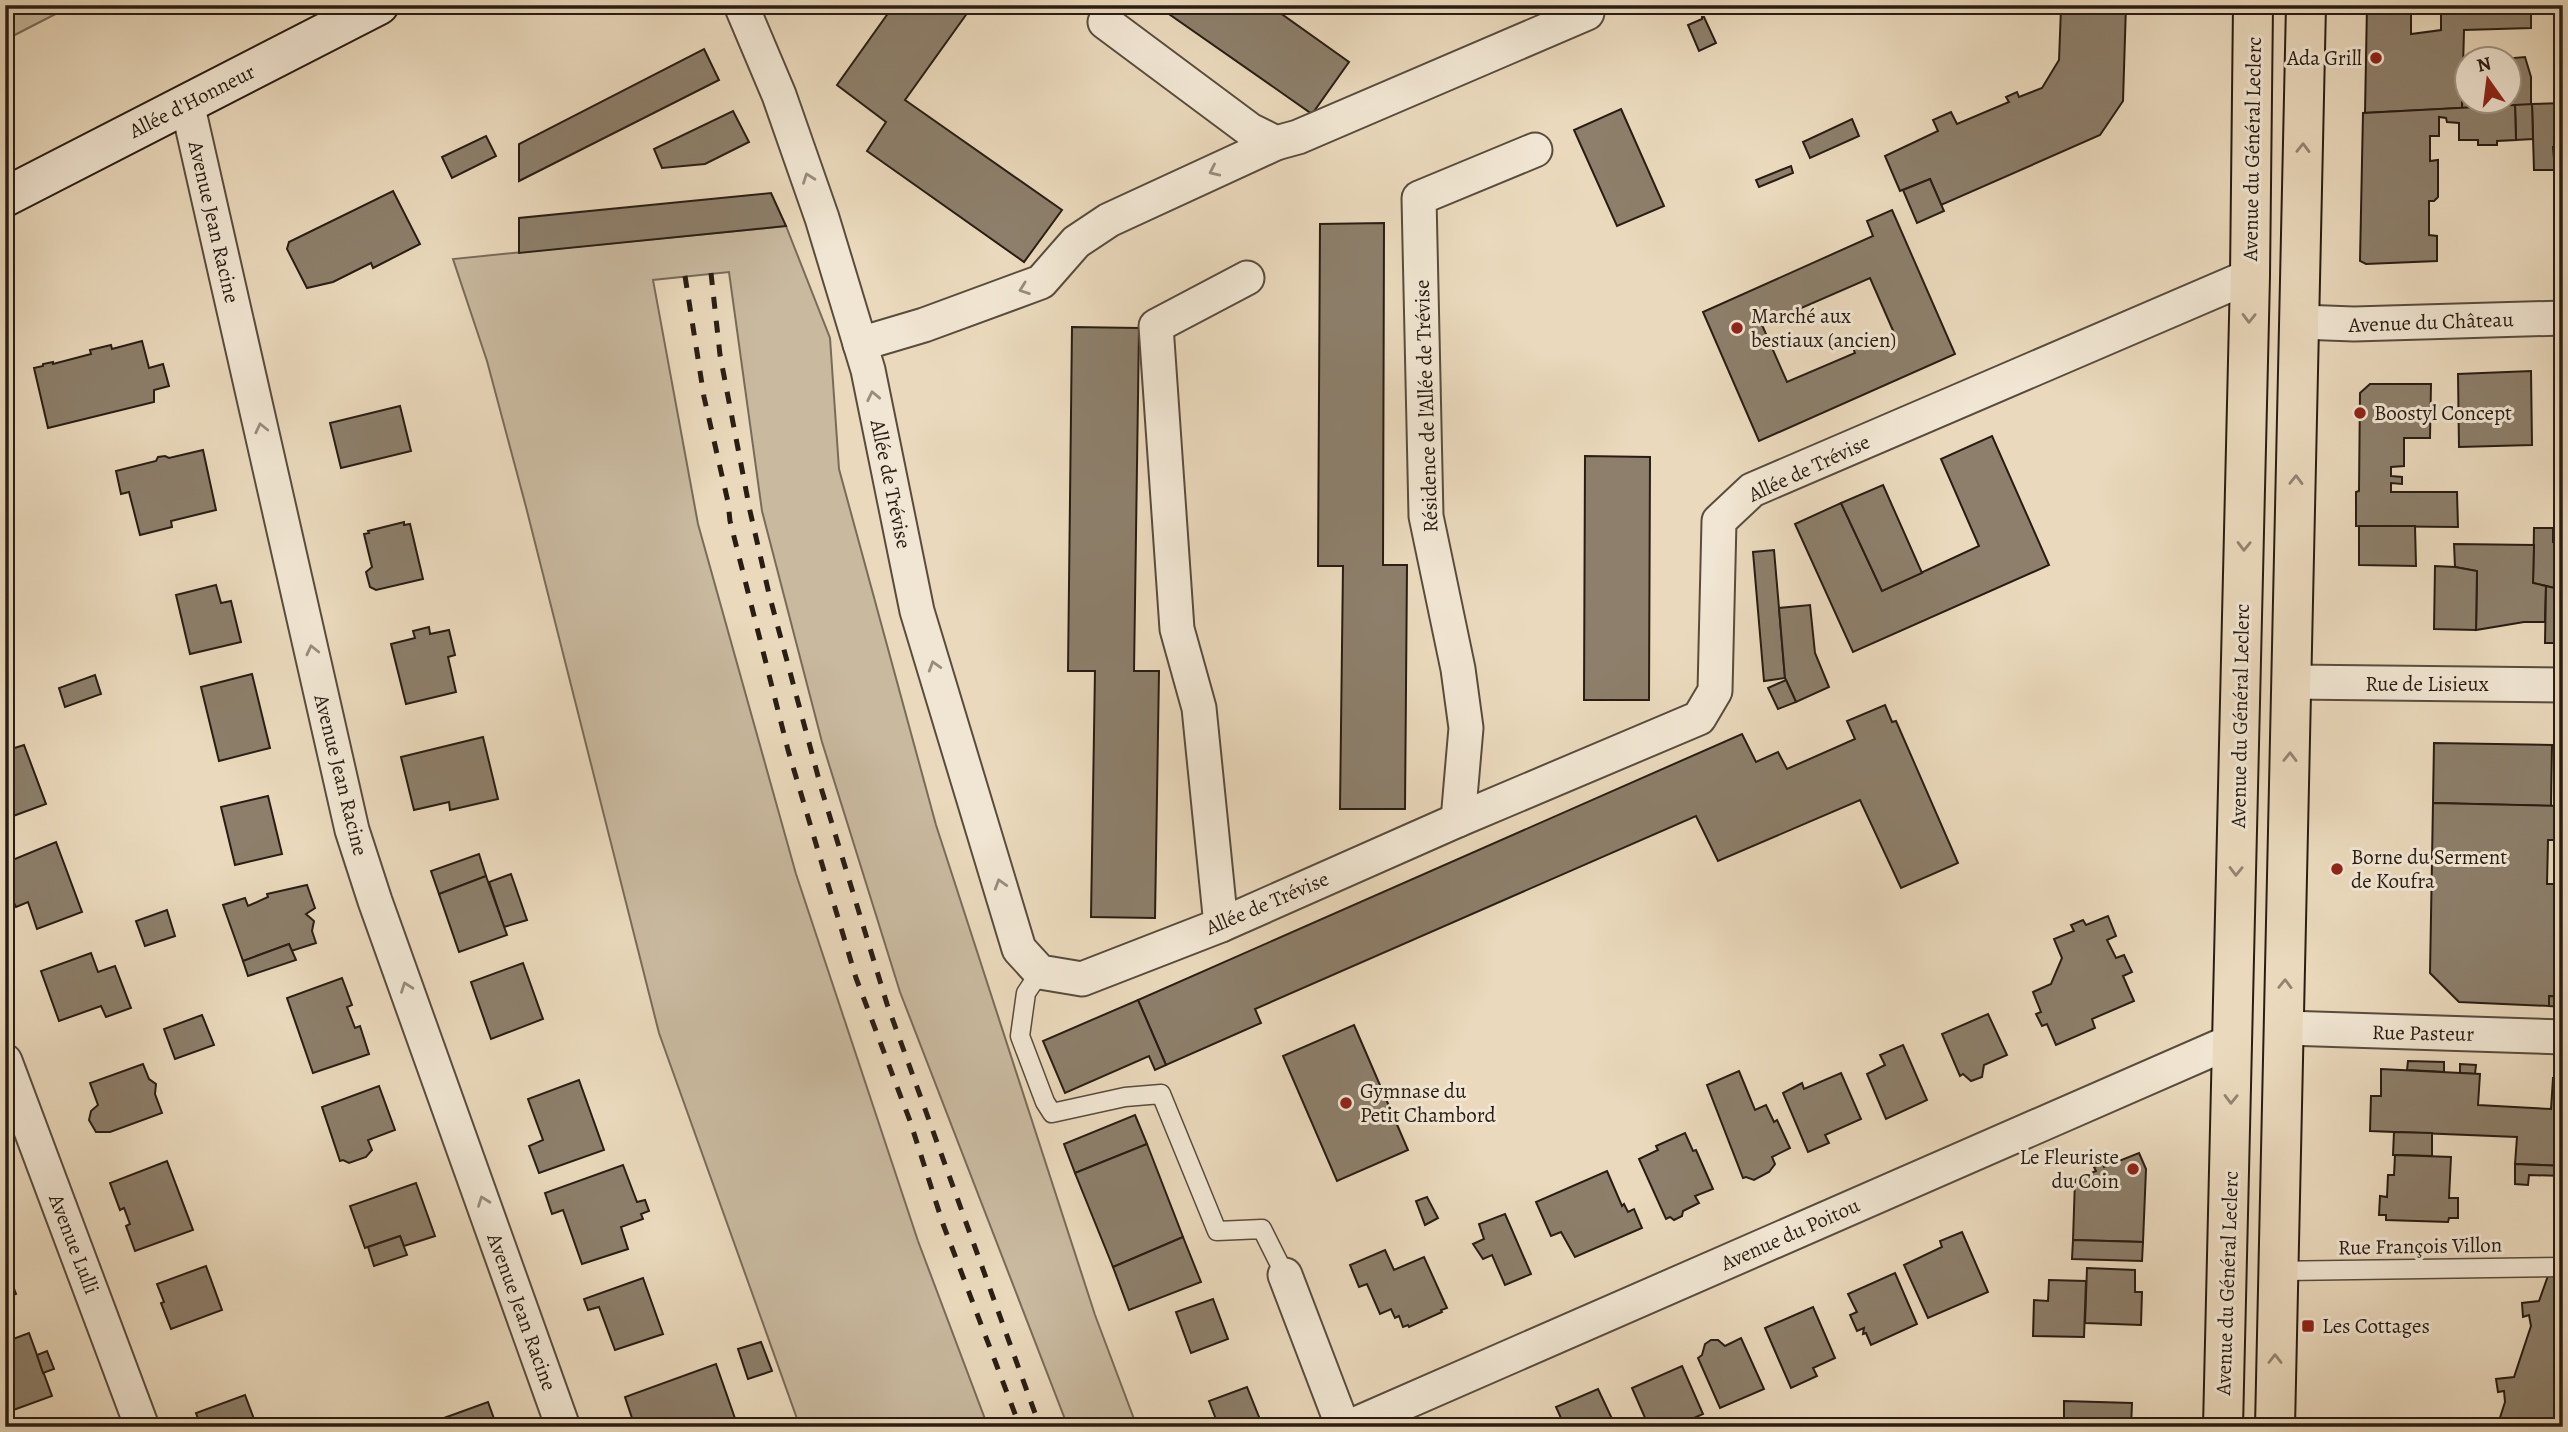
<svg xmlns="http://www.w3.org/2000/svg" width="2568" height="1432" font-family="Alegreya,serif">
  <rect width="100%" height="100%" fill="#ead9bc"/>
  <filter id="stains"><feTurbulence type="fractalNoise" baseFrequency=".00286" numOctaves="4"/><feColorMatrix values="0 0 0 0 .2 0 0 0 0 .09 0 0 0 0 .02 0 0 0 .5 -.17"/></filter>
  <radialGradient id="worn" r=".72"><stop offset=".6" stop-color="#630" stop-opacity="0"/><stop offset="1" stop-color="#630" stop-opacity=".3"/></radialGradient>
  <g fill="#c9b99f" stroke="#796b59" stroke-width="2">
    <polygon points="5,5 73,5 5,40"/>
    <polygon points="786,226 830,338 839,469 936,825 1095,1315 1137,1427 1068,1427 900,992 822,742 762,511 729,272 653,280 698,524 796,874 918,1241 988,1427 800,1427 659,1033 526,507 487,361 453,259"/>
  </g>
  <g fill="#8d7f6b" stroke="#291d13" stroke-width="2" fill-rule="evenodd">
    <polygon points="894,5 973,5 905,100 1062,210 1024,262 867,151 886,122 837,85"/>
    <polygon points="1156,5 1269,5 1349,62 1312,114"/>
    <polygon points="2048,5 2126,5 2123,101 2100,135 1941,205 1930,179 1900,191 1885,156 1938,131 1933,120 1951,112 1957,124 2009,102 2006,97 2017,92 2019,97 2042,88 2059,60 2061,8 2048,7"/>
    <polygon points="2367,5 2411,5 2411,34 2441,30 2441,5 2531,5 2531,28 2464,30 2462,108 2365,113"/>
    <polygon points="1702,17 1704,17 1716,43 1699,51 1688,25 1702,19"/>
    <polygon points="704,49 719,80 519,181 519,144"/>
    <polygon points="2525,57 2531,77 2531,105 2462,108 2463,61 2466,61 2466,102 2508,102 2508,60 2491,60"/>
    <polygon points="2563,103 2563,147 2553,147 2555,170 2534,170 2532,104"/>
    <polygon points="2532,104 2533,139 2516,140 2515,105"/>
    <polygon points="2515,105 2516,140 2497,141 2497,145 2478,145 2478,140 2459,140 2459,123 2447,122 2446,118 2439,117 2439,136 2430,136 2430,161 2438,160 2438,197 2434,201 2429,201 2429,235 2437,236 2437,261 2366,264 2360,261 2363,113"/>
    <polygon points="1621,109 1664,206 1617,226 1574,130"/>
    <polygon points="733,111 749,142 705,164 662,168 654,149"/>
    <polygon points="1852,119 1859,136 1810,158 1803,142"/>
    <polygon points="486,136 496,156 452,178 442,157"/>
    <polygon points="1791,166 1793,173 1759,187 1756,180"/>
    <polygon points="1930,179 1944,211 1917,223 1903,190"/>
    <polygon points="393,191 420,244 373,268 371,263 333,282 307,288 287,249 289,242"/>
    <polygon points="771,193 786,226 519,253 519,218"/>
    <path d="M1892,210L1955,354L1759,441L1703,312L1873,236L1867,221ZM1870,278L1895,335L1868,347L1864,339L1852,345L1855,353L1787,382L1762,325Z"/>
    <polygon points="1384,223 1383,565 1407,565 1405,809 1340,809 1343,566 1318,566 1320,224"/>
    <polygon points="1072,327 1139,328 1134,671 1159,671 1155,918 1091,917 1095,671 1068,671"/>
    <polygon points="142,341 149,368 163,364 169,386 154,390 154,402 48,428 34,368 43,366 43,364 53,362 53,364 91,354 90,350 111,345 112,349"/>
    <polygon points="2531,371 2532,445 2459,447 2458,374"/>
    <polygon points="2556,378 2563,378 2563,419 2557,419"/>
    <polygon points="2370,384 2431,384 2430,438 2404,438 2404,466 2391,467 2391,476 2402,477 2402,484 2391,483 2391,492 2457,492 2458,527 2356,526 2356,492 2359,491 2360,393"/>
    <polygon points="400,406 411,451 341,468 330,423"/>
    <polygon points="1992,436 2049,565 1853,652 1795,524 1841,503 1882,591 1979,546 1941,459"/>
    <polygon points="203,450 216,510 171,521 172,527 140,535 129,492 121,494 116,471 156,461 158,457 165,456 169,458"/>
    <polygon points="1585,456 1650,457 1649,700 1584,700"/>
    <polygon points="1883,485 1922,573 1882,591 1841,503"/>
    <polygon points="404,522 404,525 410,524 423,579 376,590 370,587 366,572 372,567 364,534 369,533 368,531"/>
    <polygon points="2359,526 2415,526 2416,566 2359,565"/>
    <polygon points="2534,528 2553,528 2553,542 2561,542 2563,590 2533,583"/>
    <polygon points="2454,544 2534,545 2533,583 2546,586 2545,622 2524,622 2476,630 2477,571 2455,567"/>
    <polygon points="1774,550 1785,678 1764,681 1753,552"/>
    <polygon points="2435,566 2455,567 2477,571 2476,630 2434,629"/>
    <polygon points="216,585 221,603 231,601 241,642 190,654 176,595"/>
    <polygon points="2546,586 2563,590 2563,643 2545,643"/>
    <polygon points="1810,605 1815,653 1829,687 1796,702 1785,678 1779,608"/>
    <polygon points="429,627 430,634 449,630 455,655 448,657 456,692 406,704 391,644 415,638 413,631"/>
    <polygon points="252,674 270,748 219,761 201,687"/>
    <polygon points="95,675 101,694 65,707 59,688"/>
    <polygon points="1786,680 1796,702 1778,709 1768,688"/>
    <polygon points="1885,705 1892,722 1896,721 1958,863 1901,888 1860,800 1718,861 1696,816 1255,1009 1261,1023 1166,1065 1138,1000 1742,734 1756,762 1778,752 1787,769 1855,739 1847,721"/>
    <polygon points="483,737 498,799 450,810 449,802 414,810 401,757"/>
    <polygon points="2434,743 2552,745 2551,806 2433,803"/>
    <polygon points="24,745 46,804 5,819 5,751"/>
    <polygon points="268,796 282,854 235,865 221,807"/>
    <polygon points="2433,803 2563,806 2563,840 2548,840 2547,884 2563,884 2563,997 2549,996 2549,1006 2459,1002 2430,973"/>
    <polygon points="56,842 82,912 37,929 28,902 16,907 14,903 9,905 5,894 5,887 9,883 5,863"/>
    <polygon points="479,854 486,876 439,894 431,871"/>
    <polygon points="511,874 527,920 504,927 489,882"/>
    <polygon points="486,876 507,935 459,952 439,894"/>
    <polygon points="307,885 315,908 306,914 314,921 312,931 316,943 291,951 289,944 243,961 223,905 245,898 248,906 268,897 267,894"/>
    <polygon points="167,910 175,936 145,946 136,921"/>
    <polygon points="2108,916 2116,936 2107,940 2116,958 2124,955 2132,972 2123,976 2134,1001 2092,1019 2095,1028 2056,1045 2047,1024 2042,1026 2036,1014 2041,1012 2033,992 2051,984 2062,958 2054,939 2074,931 2071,925 2083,920 2086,925"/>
    <polygon points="289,944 296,960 248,976 243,961"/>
    <polygon points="91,953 98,972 115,966 131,1008 106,1017 101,1006 59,1021 41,971"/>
    <polygon points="523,963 543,1019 491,1039 471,982"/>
    <polygon points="342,978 352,1005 347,1007 355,1028 360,1026 369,1054 313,1073 287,998"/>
    <polygon points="2549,996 2563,997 2563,1007 2549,1006"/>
    <polygon points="1138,1000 1166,1065 1155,1070 1149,1056 1065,1093 1043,1041"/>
    <polygon points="1988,1014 2007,1055 1984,1065 1982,1077 1971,1081 1963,1074 1960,1076 1942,1034"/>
    <polygon points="202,1015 214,1045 175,1059 164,1029"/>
    <polygon points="1354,1025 1408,1150 1337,1181 1283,1056"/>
    <polygon points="1903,1045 1927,1100 1886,1119 1867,1074 1885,1065 1880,1055"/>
    <polygon points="2408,1061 2444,1062 2444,1072 2407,1070"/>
    <polygon points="143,1064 149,1079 156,1084 155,1094 162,1113 110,1132 96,1132 89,1120 91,1111 98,1105 90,1083"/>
    <polygon points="2460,1064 2476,1065 2475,1074 2460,1073"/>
    <polygon points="2381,1069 2480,1074 2478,1105 2551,1109 2553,1078 2563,1078 2563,1166 2515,1164 2517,1137 2370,1131 2371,1096 2381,1096"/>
    <polygon points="1739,1071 1755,1110 1766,1105 1774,1122 1777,1120 1790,1148 1772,1157 1775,1164 1769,1172 1754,1180 1746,1177 1743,1178 1707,1085"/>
    <polygon points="1841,1073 1861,1119 1825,1135 1829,1143 1808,1152 1783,1093 1802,1083 1804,1089"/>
    <polygon points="579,1080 604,1150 539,1173 529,1146 543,1140 528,1099"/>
    <polygon points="379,1086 395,1130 368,1140 372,1150 366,1157 349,1163 343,1160 340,1161 322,1107"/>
    <polygon points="1135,1115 1147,1144 1075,1173 1064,1144"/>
    <polygon points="2394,1132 2432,1133 2432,1156 2393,1155"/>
    <polygon points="1685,1133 1693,1151 1696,1150 1713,1189 1695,1196 1699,1203 1683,1211 1682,1216 1674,1220 1670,1217 1666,1219 1639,1159 1658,1150 1656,1146"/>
    <polygon points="1147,1144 1183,1237 1113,1267 1075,1173"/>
    <polygon points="2139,1153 2146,1169 2143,1242 2073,1240 2075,1180 2096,1171 2094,1167 2103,1164 2104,1167"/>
    <polygon points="2395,1155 2451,1157 2449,1198 2458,1198 2458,1218 2449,1218 2448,1222 2386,1220 2386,1215 2379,1215 2380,1196 2387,1197 2388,1175 2394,1175"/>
    <polygon points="167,1161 193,1230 135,1251 126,1226 130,1224 124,1208 120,1210 110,1183"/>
    <polygon points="2515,1164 2563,1166 2563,1176 2529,1175 2528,1185 2515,1184"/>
    <polygon points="623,1165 637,1202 645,1200 649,1211 641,1214 643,1219 621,1227 628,1249 582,1264 563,1210 552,1214 545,1193"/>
    <polygon points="1607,1171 1622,1206 1624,1204 1628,1212 1634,1209 1642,1228 1575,1257 1561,1232 1551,1236 1536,1202"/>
    <polygon points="416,1183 435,1236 404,1246 400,1236 365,1248 350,1206"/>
    <polygon points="1427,1197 1438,1218 1425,1225 1416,1201"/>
    <polygon points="1505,1214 1531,1274 1505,1285 1492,1255 1483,1259 1473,1244 1484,1239 1479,1224"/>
    <polygon points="1962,1232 1988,1292 1928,1318 1904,1265 1942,1247 1940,1241"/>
    <polygon points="400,1236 407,1255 374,1266 368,1247"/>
    <polygon points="1183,1237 1201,1282 1129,1310 1113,1267"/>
    <polygon points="2073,1240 2143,1242 2142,1261 2072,1259"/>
    <polygon points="1385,1250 1394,1270 1424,1257 1447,1308 1441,1310 1442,1312 1409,1327 1408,1325 1403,1327 1399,1316 1395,1318 1391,1309 1380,1314 1367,1284 1359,1287 1350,1265"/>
    <polygon points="206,1266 222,1310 171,1329 161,1303 164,1302 157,1284"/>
    <polygon points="2087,1268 2135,1270 2135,1292 2142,1292 2141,1325 2085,1323"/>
    <polygon points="7,1270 16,1294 5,1298 5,1271"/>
    <polygon points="1895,1273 1917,1324 1871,1345 1866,1333 1863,1334 1864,1328 1857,1331 1850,1315 1857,1312 1848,1294"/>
    <polygon points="2549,1273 2563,1278 2563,1416 2559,1427 2497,1427 2505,1402 2504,1391 2498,1392 2496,1379 2514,1377 2531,1326 2529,1315 2523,1317 2522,1303 2539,1301"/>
    <polygon points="643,1278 663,1334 615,1350 599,1307 588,1310 584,1299"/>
    <polygon points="2049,1280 2086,1281 2084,1337 2033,1336 2034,1300 2048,1301"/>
    <polygon points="1213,1299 1228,1339 1191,1353 1176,1312"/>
    <polygon points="1813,1307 1835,1358 1813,1368 1817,1376 1791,1388 1765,1328"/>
    <polygon points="29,1333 52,1396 5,1413 5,1342"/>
    <polygon points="1741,1338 1764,1389 1720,1408 1698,1358 1702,1355 1705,1344 1711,1340 1718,1340 1725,1346"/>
    <polygon points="761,1342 772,1371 748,1379 738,1349"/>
    <polygon points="47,1351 54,1369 43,1373 37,1355"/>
    <polygon points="716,1364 738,1427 635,1427 625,1397"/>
    <polygon points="1682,1366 1703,1414 1674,1427 1649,1427 1632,1388"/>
    <polygon points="1247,1387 1263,1427 1219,1427 1209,1401"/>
    <polygon points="1598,1389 1614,1423 1606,1427 1565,1427 1556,1407"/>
    <polygon points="245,1395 257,1427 201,1427 196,1413"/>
    <polygon points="2064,1401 2132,1403 2131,1427 2064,1427"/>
    <polygon points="488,1402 497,1427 419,1427"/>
    <polygon points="1539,1418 1548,1420 1552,1427 1516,1427"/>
  </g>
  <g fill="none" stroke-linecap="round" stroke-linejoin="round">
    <defs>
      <g id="service">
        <polyline points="1040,972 1026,993 1020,1036 1045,1102 1052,1113 1125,1097 1161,1094 1217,1231 1262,1229 1285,1275"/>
        <polyline points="2277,1271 2563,1267"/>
      </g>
      <g id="minor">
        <polyline points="741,5 779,95 822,218 868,370 917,611 1019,949 1040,972 1082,979 1221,925 1458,820 1699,718 1715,691 1719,521 1752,490 2250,276"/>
        <polyline points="1105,22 1250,130 1276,143 1298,137 1587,13"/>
        <polyline points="187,103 352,830 375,901 563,1427"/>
        <polyline points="2300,322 2354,324 2563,318"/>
        <polyline points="860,344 924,325 1041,282 1076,242 1109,220 1276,143"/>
        <polyline points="2292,682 2563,685"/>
        <polyline points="1458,820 1466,728 1458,669 1426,516 1419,198 1535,150"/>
        <polyline points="1221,925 1199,708 1177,629 1156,326 1247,278"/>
        <polyline points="2284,1028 2563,1037"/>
        <polyline points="5,1061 142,1427"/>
        <polyline points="1285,1275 1343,1427"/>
        <polyline points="1349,1427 2232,1041"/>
      </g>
      <polyline id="secondary" points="5,197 379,5"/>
      <g id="primary">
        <polyline points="2223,1427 2250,276 2253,5"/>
        <polyline points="2275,1427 2306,5"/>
      </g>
    </defs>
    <use href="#service" stroke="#594c3d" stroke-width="21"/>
    <use href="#minor" stroke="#594c3d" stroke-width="37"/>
    <use href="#secondary" stroke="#291d13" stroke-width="42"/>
    <use href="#primary" stroke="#291d13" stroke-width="42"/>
    <use href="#service" stroke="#f1e6d3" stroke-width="18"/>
    <use href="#minor" stroke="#f1e6d3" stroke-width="33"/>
    <use href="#secondary" stroke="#f1e6d3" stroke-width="38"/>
    <use href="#primary" stroke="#ead9bc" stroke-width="38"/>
    <g stroke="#291d13" stroke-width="5" stroke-dasharray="12 12" stroke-linecap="butt">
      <polyline points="711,273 720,355 750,511 769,594 822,791 887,1004 1040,1427"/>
      <polyline points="685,276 704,397 728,502 730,521 788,750 856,978 910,1121 943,1224 1020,1427"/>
    </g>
  </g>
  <defs><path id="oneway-chevron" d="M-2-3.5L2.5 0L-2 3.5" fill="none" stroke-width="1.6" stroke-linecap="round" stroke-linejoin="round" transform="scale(1.75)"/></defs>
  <g stroke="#938470">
    <use href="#oneway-chevron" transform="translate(2303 148) rotate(-89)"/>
    <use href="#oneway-chevron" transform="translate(2249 318) rotate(91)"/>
    <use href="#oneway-chevron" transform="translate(2296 480) rotate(-89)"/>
    <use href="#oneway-chevron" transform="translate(2244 546) rotate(91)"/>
    <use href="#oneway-chevron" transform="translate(2290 757) rotate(-89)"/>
    <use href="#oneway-chevron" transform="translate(2236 871) rotate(91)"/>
    <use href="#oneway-chevron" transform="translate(2285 984) rotate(-89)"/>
    <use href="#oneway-chevron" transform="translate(2231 1099) rotate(91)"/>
    <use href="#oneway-chevron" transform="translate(2275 1359) rotate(-90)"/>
  </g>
  <g stroke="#978c7d">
    <use href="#oneway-chevron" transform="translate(1214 171) rotate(155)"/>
    <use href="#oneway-chevron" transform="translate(808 178) rotate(-110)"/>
    <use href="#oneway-chevron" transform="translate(1024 289) rotate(160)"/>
    <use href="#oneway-chevron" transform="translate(873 396) rotate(-102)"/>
    <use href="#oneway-chevron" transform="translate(261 428) rotate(-103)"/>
    <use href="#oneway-chevron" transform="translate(312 650) rotate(-103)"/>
    <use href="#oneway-chevron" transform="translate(934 666) rotate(-107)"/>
    <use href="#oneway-chevron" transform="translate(1000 884) rotate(-107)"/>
    <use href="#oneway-chevron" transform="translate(406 987) rotate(-110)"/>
    <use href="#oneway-chevron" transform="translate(483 1201) rotate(-110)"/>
  </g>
  <g fill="#8f2418" stroke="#f1e6d3" stroke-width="2.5">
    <circle cx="2376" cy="58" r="7"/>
    <circle cx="1737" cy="328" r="7"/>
    <circle cx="2360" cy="413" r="7"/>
    <circle cx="2337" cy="869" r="7"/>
    <circle cx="1346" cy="1103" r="7"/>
    <circle cx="2133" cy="1169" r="7"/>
    <rect x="2301" y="1319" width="14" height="14" rx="3.5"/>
  </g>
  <g text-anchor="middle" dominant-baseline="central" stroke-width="6" stroke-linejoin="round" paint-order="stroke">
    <g font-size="21" fill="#291d13" stroke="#f1e6d3" text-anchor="start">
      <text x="2362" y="58" text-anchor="end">Ada Grill</text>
      <text x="1751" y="316">Marché aux<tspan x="1751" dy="24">bestiaux (ancien)</tspan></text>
      <text x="2374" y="413">Boostyl Concept</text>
      <text x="2351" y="857">Borne du Serment<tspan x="2351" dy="24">de Koufra</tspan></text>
      <text x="1360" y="1091">Gymnase du<tspan x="1360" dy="24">Petit Chambord</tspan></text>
      <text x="2119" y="1157" text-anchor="end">Le Fleuriste<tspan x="2119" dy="24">du Coin</tspan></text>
      <text x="2322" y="1326">Les Cottages</text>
    </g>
    <g font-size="21" fill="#291d13" stroke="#f1e6d3">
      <text transform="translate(192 101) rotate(-27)">Allée d'Honneur</text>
      <text transform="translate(2252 149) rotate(-89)">Avenue du Général Leclerc</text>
      <text transform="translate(214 222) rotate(77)">Avenue Jean Racine</text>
      <text transform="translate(2431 322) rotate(-2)">Avenue du Château</text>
      <text transform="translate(1426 406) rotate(-92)">Résidence de l'Allée de Trévise</text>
      <text transform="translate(1809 468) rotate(-25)">Allée de Trévise</text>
      <text transform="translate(891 484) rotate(78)">Allée de Trévise</text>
      <text x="2427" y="684">Rue de Lisieux</text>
      <text transform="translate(2240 716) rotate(-89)">Avenue du Général Leclerc</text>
      <text transform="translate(341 775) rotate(76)">Avenue Jean Racine</text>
      <text transform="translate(1267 903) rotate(-23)">Allée de Trévise</text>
      <text transform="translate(2423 1033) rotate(1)">Rue Pasteur</text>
      <text transform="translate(1790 1234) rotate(-24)">Avenue du Poitou</text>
      <text transform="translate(74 1244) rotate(69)">Avenue Lulli</text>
      <text transform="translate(2420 1246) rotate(-1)">Rue François Villon</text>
      <text transform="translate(2227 1283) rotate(-88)">Avenue du Général Leclerc</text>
      <text transform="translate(522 1312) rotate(70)">Avenue Jean Racine</text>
    </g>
  </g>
  <rect width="2568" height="1432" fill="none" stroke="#ead9bc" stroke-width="28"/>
  <rect x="7" y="7" width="2554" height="1418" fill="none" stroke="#291d13" stroke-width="3.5"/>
  <rect x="14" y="14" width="2540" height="1404" fill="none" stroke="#291d13" stroke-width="2"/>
  <g transform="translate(2488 80) rotate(346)"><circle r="33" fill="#f1e6d3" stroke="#a19686" stroke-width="2"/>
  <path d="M0-5L12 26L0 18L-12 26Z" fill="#8f2418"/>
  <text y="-10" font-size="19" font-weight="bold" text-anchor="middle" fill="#291d13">N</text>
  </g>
  <rect width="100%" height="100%" filter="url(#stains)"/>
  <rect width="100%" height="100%" fill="url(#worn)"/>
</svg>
